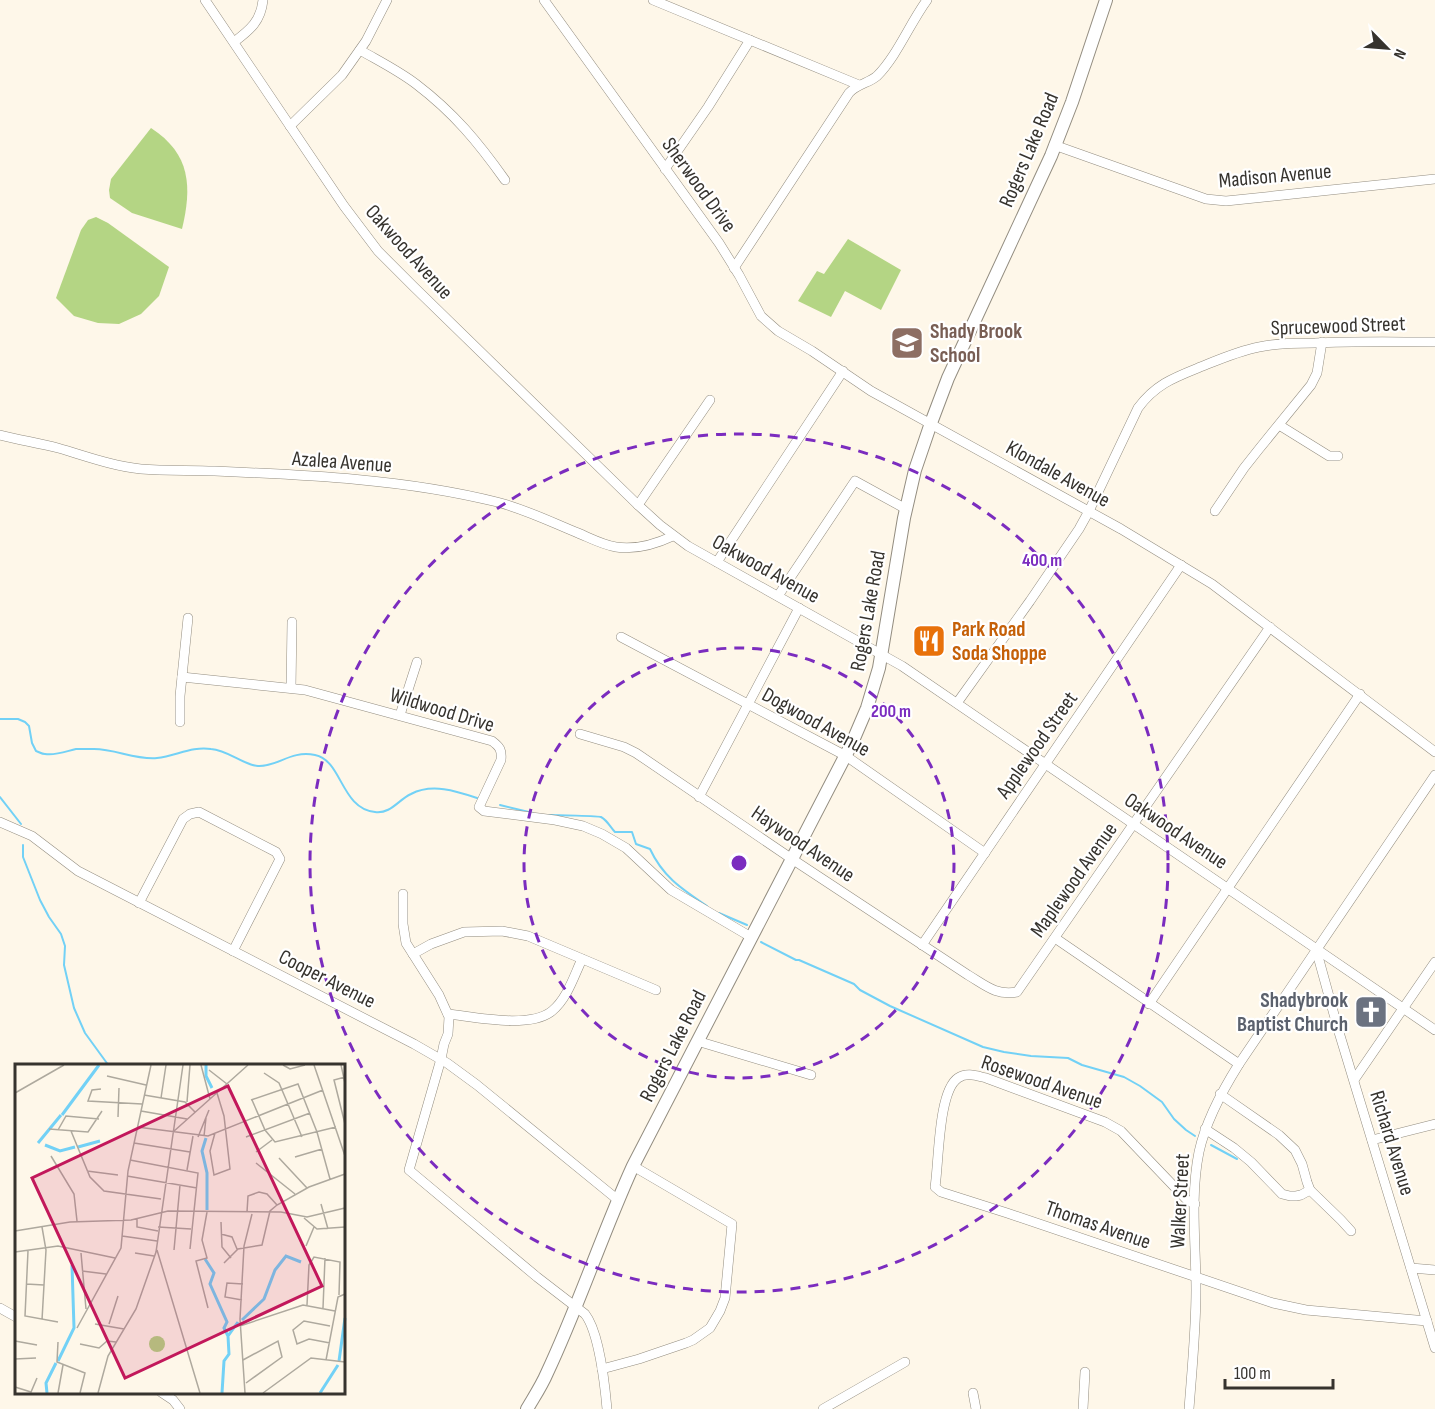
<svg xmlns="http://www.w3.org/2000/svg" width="1435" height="1409" font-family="'Sofia Sans Condensed',sans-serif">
  <rect width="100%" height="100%" fill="#fef7e9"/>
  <g fill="#b4d584">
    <path d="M151,128C191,154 192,187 182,229L132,213L110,198L109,190L111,179Z"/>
    <polygon points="96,217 108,223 169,267 159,296 141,314 119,324 98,323 74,316 56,298 81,230 88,220"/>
    <polygon points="848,239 901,270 881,310 845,291 831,317 798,301 817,271 824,274"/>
  </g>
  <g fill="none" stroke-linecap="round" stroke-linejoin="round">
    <g stroke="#72d1f6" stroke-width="2">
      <path d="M0,719H18L25,722L29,726L32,743L36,751C39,752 42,754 45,754C55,756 67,751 76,749C82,749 88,749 94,749C116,749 135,760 157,758C176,756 192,746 211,749C228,750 243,765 258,766C278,767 290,750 315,755C342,760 341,809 375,812C391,814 398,800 411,794C432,783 456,791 477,798"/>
      <polyline points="0,797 21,824"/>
      <polyline points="500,805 533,813"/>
      <path d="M547,815C555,815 599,816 601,817C607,820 611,828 615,832H632L636,844L650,849C663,877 682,889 707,906"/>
      <polyline points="23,845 23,857 40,900 49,917 61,934 65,946 64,965 74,1008 85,1033 109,1066"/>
      <polyline points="719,913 747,925"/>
      <polyline points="761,942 796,960 799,960 854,984 860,990 890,1006 983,1047 1004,1052 1031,1056 1068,1058 1082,1065 1124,1077 1140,1086 1162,1102 1174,1119 1186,1130 1195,1136"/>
      <polyline points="1211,1145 1237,1159"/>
    </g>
    <defs>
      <g id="minor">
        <polyline points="205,0 344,206 378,251 413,286 638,505 660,525 688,546 902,666 1435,1030"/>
        <polyline points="544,0 719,243 739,275 761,316 778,331 812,351 871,391 1121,529 1212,584 1435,752"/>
        <polyline points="653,0 859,85"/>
        <path d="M234,42C250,30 261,21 263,0"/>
        <path d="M360,50C379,61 399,71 416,84C454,113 478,142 505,180"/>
        <polyline points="290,126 342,75 366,41 387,0"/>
        <polyline points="1054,145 1206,199 1226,201 1435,179"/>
        <polyline points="665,169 708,107 750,40"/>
        <path d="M734,268L849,93C857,84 869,83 877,76C897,56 910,23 927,0"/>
        <polyline points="1279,425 1329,456 1338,456"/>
        <path d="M0,435C19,440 39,443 58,448C86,456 112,466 141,469C165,471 190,470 214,471C309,475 405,479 497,502C525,509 551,522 578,533C590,538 603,545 616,547C635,550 656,544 673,536"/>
        <polyline points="638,505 710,400"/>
        <polyline points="1215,511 1244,468 1259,449 1311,385 1317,373 1322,342"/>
        <polyline points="717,562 843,371"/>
        <polyline points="778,596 855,481 906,509"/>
        <polyline points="621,637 846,756 985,853"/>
        <path d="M182,677L305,690L492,741C500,747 502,750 501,760L479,807L484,811L555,820L583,826L602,834L626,848L671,890L751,937"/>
        <polyline points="291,688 292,622"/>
        <path d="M957,703L1030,601L1079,529L1089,511L1138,408C1155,385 1173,378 1198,368C1218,360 1238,351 1259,347C1278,343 1296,343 1315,343C1355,341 1395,342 1435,342"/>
        <polyline points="400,715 417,662"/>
        <polyline points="180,722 180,696 188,618"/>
        <path d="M580,734L624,747L636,753L792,859L968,975C985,985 996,996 1017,992L1270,627"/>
        <polyline points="699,797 799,608"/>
        <polyline points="0,822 32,836 78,871 414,1044 447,1063 477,1085 618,1200"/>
        <path d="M403,894V924L406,943L439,995L449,1017L448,1034L444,1044L441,1059L409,1170L537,1277L585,1314C599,1332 605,1386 607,1409"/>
        <polyline points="139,903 183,819 190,814 199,812 276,852 280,859 233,951"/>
        <polyline points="1055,938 1239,1064"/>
        <polyline points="922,945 1181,565"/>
        <polyline points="1316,949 1338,1029 1435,1348"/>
        <polyline points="413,954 431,944 464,932 502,931 528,936 656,990"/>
        <polyline points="1149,1004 1360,694"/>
        <path d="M448,1014C475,1017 530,1029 552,1011C567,999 574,976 582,959"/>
        <polyline points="697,1041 811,1075"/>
        <polyline points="1354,1080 1435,962"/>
        <polyline points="1220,1094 1279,1135 1295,1150 1302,1164 1307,1182 1310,1190 1341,1220 1351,1231"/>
        <polyline points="1205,1129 1234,1148 1251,1162 1282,1194 1290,1196 1296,1196 1301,1195 1310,1190"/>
        <polyline points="1372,1140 1435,1124"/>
        <path d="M1195,1204L1187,1200L1121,1131L1105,1122L986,1078C977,1076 967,1072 958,1078C938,1091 939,1163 935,1187L941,1192L1007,1213L1273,1303L1306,1310L1427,1321"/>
        <polyline points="1411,1268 1435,1270"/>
        <polyline points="0,1308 16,1317"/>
        <polyline points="602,1369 639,1359 686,1343 693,1340 710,1328 720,1311 725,1298 732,1224 633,1166"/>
        <polyline points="161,1392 173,1400 180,1409"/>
        <polyline points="973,1393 976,1409"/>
        <polyline points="823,1409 905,1362"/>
        <polyline points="1083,1409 1085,1372"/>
        <path d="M1189,1409C1192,1369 1196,1329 1196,1290C1196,1245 1190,1196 1199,1152C1206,1120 1222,1091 1239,1064L1435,775"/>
      </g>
      <path id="major" d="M527,1409C534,1397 542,1385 547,1373C579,1305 602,1234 633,1166L852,743L867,708L879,668L904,518L915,470L931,423L948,378L1051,156L1072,102L1106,0"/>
    </defs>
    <use href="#minor" stroke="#938d80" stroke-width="10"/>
    <use href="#major" stroke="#938d80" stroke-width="14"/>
    <use href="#minor" stroke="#fff" stroke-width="9"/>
    <use href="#major" stroke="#fff" stroke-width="12"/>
  </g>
  <g fill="none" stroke="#7b2cbf" stroke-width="3" stroke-dasharray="10 8">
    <circle cx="739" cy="863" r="215"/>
    <circle cx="739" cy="863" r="429"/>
  </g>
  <defs>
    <symbol id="school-square" viewBox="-11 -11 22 22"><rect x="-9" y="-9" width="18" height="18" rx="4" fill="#8d6e63" stroke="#fff"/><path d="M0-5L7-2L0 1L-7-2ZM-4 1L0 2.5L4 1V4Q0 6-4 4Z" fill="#fff"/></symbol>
    <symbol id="restaurant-square" viewBox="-11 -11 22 22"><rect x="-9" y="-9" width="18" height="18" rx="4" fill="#e8710a" stroke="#fff"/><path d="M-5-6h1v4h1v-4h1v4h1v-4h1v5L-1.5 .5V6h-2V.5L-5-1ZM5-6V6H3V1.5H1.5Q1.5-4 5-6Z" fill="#fff"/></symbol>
    <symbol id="church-square" viewBox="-11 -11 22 22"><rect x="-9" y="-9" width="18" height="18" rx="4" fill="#6b7280" stroke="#fff"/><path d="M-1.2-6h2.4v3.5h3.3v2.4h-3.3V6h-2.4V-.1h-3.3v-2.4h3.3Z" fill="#fff"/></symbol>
  </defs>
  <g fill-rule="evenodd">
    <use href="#school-square" x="888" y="324" width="38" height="38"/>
    <use href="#restaurant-square" x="910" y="622" width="38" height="38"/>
    <use href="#church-square" x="1352" y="993" width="38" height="38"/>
  </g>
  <g text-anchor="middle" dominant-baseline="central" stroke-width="4.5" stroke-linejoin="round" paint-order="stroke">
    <g font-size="21" fill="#36332e" stroke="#fff">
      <text transform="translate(1029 150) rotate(-67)">Rogers Lake Road</text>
      <text transform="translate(1275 176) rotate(-5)">Madison Avenue</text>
      <text transform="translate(699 185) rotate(54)">Sherwood Drive</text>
      <text transform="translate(409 252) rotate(48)">Oakwood Avenue</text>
      <text transform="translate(1338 326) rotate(-2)">Sprucewood Street</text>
      <text transform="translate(342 462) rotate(4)">Azalea Avenue</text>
      <text transform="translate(1058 474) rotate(29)">Klondale Avenue</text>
      <text transform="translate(766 569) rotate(29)">Oakwood Avenue</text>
      <text transform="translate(868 611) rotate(-80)">Rogers Lake Road</text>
      <text transform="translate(442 710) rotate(17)">Wildwood Drive</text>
      <text transform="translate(816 722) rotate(29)">Dogwood Avenue</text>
      <text transform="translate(1037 745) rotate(-55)">Applewood Street</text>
      <text transform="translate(1176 831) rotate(34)">Oakwood Avenue</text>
      <text transform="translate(803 844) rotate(34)">Haywood Avenue</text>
      <text transform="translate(1074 880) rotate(-55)">Maplewood Avenue</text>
      <text transform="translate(327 979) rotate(27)">Cooper Avenue</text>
      <text transform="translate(673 1046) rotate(-63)">Rogers Lake Road</text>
      <text transform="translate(1042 1082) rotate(19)">Rosewood Avenue</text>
      <text transform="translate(1392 1143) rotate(73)">Richard Avenue</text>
      <text transform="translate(1180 1201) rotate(-87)">Walker Street</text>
      <text transform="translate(1098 1225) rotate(19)">Thomas Avenue</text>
    </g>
    <g font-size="21" font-weight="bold" fill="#785e54" stroke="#fff" text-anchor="start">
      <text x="930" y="331">Shady Brook<tspan x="930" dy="24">School</tspan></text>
    </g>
    <g font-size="21" font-weight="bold" fill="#c56008" stroke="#fff" text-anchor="start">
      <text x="952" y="629">Park Road<tspan x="952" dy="24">Soda Shoppe</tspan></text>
    </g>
    <g font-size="21" font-weight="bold" fill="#5b616d" stroke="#fff" text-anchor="end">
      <text x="1348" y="1000">Shadybrook<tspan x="1348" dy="24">Baptist Church</tspan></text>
    </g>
  </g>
  <g transform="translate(15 1064)">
    <rect width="330" height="330" fill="#fef7e9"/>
    <path d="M134 280a8 8 0 1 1 16 0a8 8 0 1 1-16 0Z" fill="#b4d584"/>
    <path fill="none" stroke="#72d1f6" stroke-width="3" d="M191,1V12L197,24M47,51L84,1M191,74L187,87L192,109V146M23,79L46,51M30,81L45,87L60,83M63,83L85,77M190,195L199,209L195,220L212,258L209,264L213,272M227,256L249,235L260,206L271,192L286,198M43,297L59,264L57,201M324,297L330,254M32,329L31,319L41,299M207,329L209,297L214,290L213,272L223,258M305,329L323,301"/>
    <path fill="none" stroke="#aea99e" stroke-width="1.5" d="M186,1L195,35M268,1L275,5L290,1M299,1L330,92M326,1L330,19M194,6L212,20M249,9L264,19L287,73M92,12L131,21M330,13L319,16L330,60M86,25L77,26L73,37L127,40M0,29L49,1M129,31L170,38L180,48M146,34L151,1M236,36L283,20L302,68L315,115M237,36L250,66L260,78L321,63M172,38L175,1M126,47L172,55M103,53L104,24M122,63L193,72L308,26M34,65L73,68L87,47M43,66L51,52L84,55M56,67L75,113L89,127L146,135M158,68L233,1M200,69L195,87L199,111L215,105L209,52L202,29M189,72L191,54M183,73L194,46M231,73L295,49M119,79L175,88M241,88L257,76M36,92L59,130L62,157M280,93L307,85M264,94L292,124M115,96L183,109L175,185M241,99L280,130M172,106L178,72M72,107L103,111M112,112L182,124M306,140L313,165M192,148L187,176L192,194L181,197L193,244M232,148L233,132L244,128L252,130L262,141M289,154L302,165L330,163M122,155V163L143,167M206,158L207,183L216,194M27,163L31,186L27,256M143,163L176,165M0,167L55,158L116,156L153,147L266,148L292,153L330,144M206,170L217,173L222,185M107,172L142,177M291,182L299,163M142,186L185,329M159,186L165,121M13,187L10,252L43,258M0,188L43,182L100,194M66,189L71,245M120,189L139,192M209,199L223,185L247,181L255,147L262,141L294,123L330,110M67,207L91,210M11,220L29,221M227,236L210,233L212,219L228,220M292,241L294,201L299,193L325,198L324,231M308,244L310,194M80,260L109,265M94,260L103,232M225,262L288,241L320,247M62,264L106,184L113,107L136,1M0,277L22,281M43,278L42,298L70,309L65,329M315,279L294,275L282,280L278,266L289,257L315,262M65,280L84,284L92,277L101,278M0,295L21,294M228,296L263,277L267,293L231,319M311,296L323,233L330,230M0,323L16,328L22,314M43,329L48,301M83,329L93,292L121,245L141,188L168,1M230,329L225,255L229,182L237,150M248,329L296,294L330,298"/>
    <path fill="#c2185b" fill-opacity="0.15" stroke="#c2185b" stroke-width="3" d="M213,22L307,222L110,314L17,114Z"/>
    <rect width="330" height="330" fill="none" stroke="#36332e" stroke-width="3"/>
  </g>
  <circle cx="739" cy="863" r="9" fill="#7b2cbf" stroke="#fff" stroke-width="3"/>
  <g font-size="18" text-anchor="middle" font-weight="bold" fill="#7b2cbf" stroke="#fff" stroke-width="4.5" stroke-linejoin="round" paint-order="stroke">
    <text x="1042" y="566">400 m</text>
    <text x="891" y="717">200 m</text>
  </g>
  <g transform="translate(1387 48) rotate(115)" stroke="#ffffff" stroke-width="4.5" paint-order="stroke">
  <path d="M0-4.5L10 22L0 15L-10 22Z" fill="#36332e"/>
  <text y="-9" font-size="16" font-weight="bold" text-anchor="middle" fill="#36332e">N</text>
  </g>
  <path d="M1225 1379v9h108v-9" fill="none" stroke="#36332e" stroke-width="3"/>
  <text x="1234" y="1379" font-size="18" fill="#36332e" stroke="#ffffff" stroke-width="4.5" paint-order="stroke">100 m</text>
</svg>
